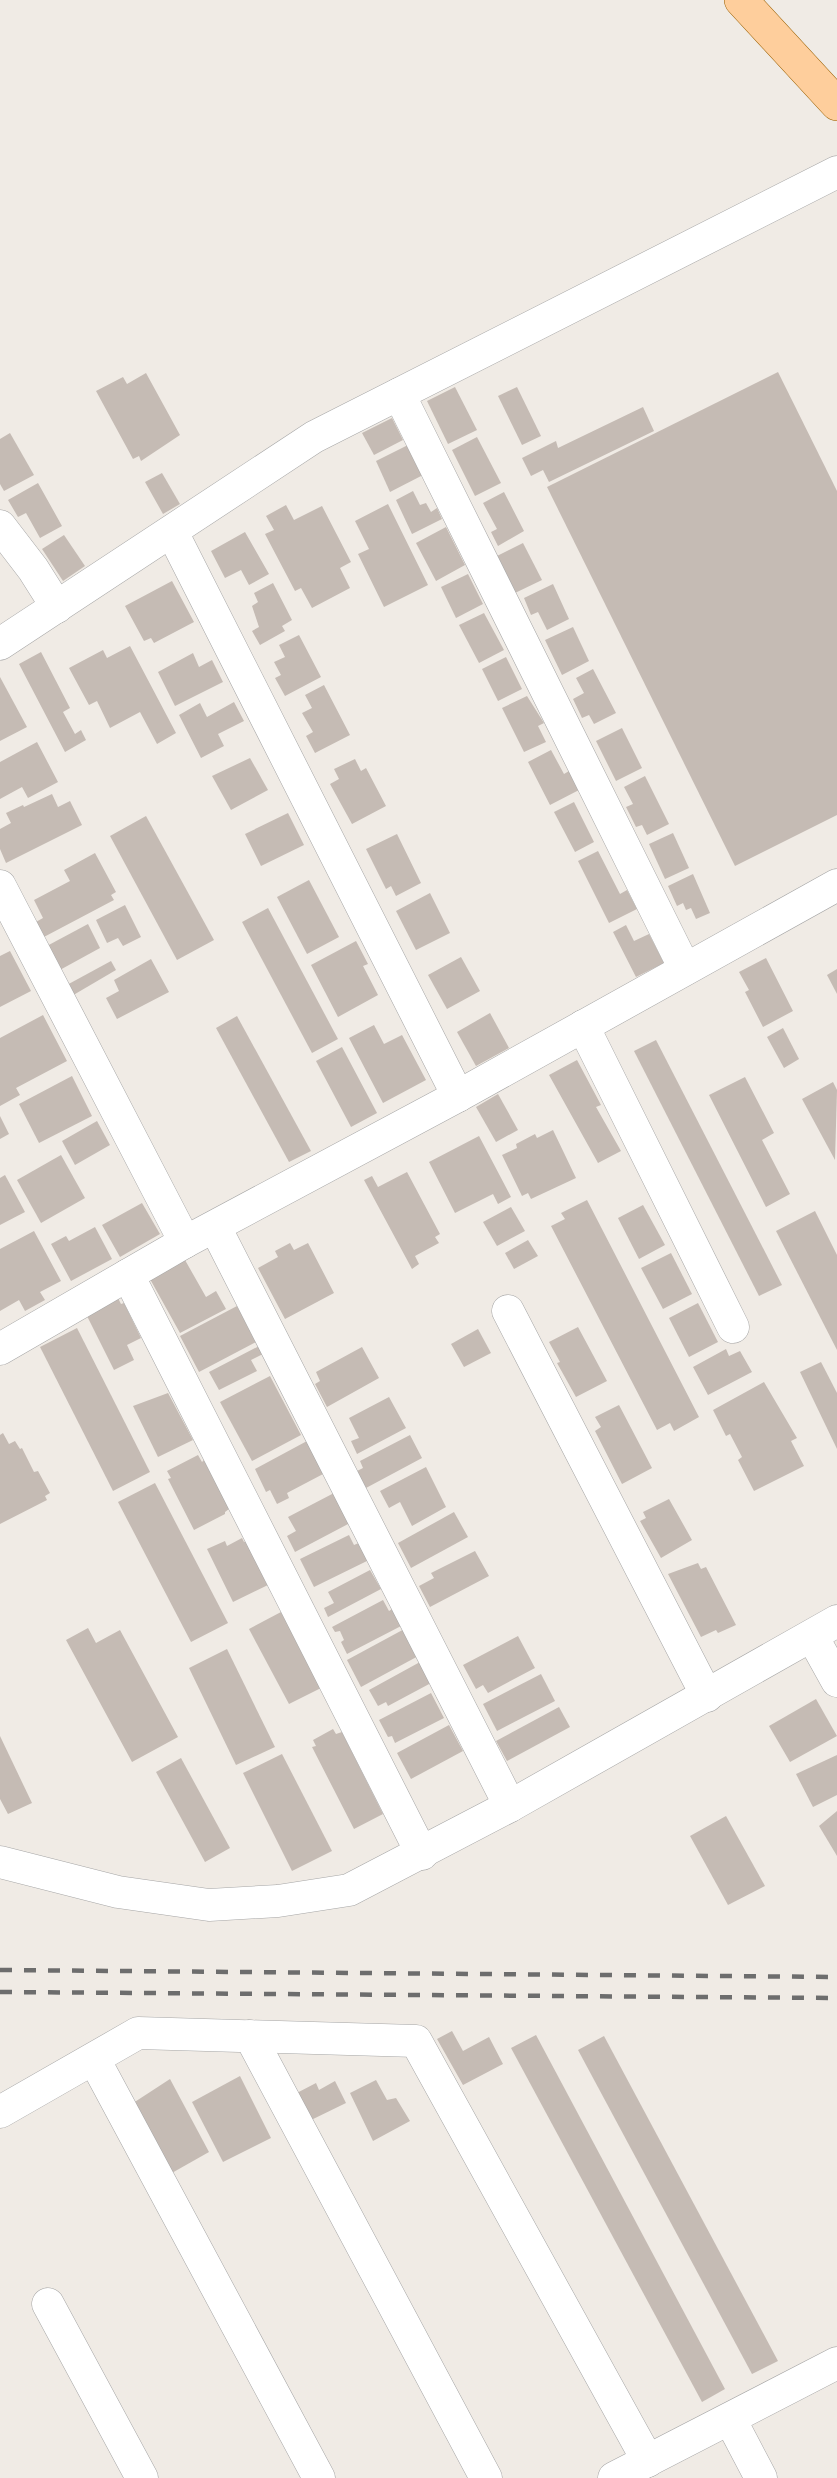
<svg xmlns="http://www.w3.org/2000/svg" width="837" height="2478" font-family="Cabin,sans-serif">
  <rect width="100%" height="100%" fill="#f0ebe5"/>
  <g fill="#c5bbb4">
    <polygon points="778,372 837,491 837,815 735,866 547,487"/>
    <polygon points="146,373 180,435 141,461 139,456 133,459 96,391 123,377 127,384"/>
    <polygon points="455,387 477,430 448,444 427,401"/>
    <polygon points="517,387 541,436 522,445 498,396"/>
    <polygon points="643,407 654,431 549,482 543,470 531,476 522,458 556,441 558,448"/>
    <polygon points="392,418 403,440 374,455 362,433"/>
    <polygon points="10,433 34,475 4,491 0,484 0,439"/>
    <polygon points="477,437 501,483 475,496 452,450"/>
    <polygon points="408,445 423,475 390,492 376,461"/>
    <polygon points="162,473 180,504 163,514 145,482"/>
    <polygon points="38,483 62,526 40,538 26,513 18,517 8,500"/>
    <polygon points="413,491 420,505 426,503 431,512 437,508 442,519 412,534 396,500"/>
    <polygon points="504,492 524,531 498,546 491,532 497,529 483,503"/>
    <polygon points="388,504 428,585 384,607 358,554 369,549 355,521"/>
    <polygon points="286,505 294,520 322,506 351,562 340,568 350,588 312,608 301,588 295,591 265,534 274,530 266,516"/>
    <polygon points="446,527 465,565 436,581 416,543"/>
    <polygon points="245,532 269,574 249,585 241,570 225,578 211,551"/>
    <polygon points="64,535 85,566 63,581 42,549"/>
    <polygon points="523,543 542,580 515,593 497,556"/>
    <polygon points="468,574 483,604 456,618 441,587"/>
    <polygon points="172,581 194,622 154,643 151,638 144,641 125,606"/>
    <polygon points="273,583 292,620 282,626 285,631 260,645 252,631 259,627 252,606 258,602 254,593"/>
    <polygon points="553,584 569,619 547,630 538,612 531,615 524,598"/>
    <polygon points="484,613 504,650 479,663 459,625"/>
    <polygon points="573,627 589,661 562,675 545,640"/>
    <polygon points="299,635 321,677 285,696 275,678 281,675 274,662 285,657 279,645"/>
    <polygon points="130,646 176,733 157,744 140,712 110,728 97,701 89,705 69,668 103,650 107,658"/>
    <polygon points="41,652 70,708 63,712 75,734 81,730 86,740 65,752 19,664"/>
    <polygon points="193,653 199,667 212,660 223,682 175,706 158,672"/>
    <polygon points="506,657 522,689 498,701 482,669"/>
    <polygon points="593,669 616,713 594,724 589,715 582,718 573,699 584,693 576,678"/>
    <polygon points="0,677 27,727 0,741"/>
    <polygon points="324,685 350,735 315,753 306,736 313,732 302,713 312,708 305,695"/>
    <polygon points="527,696 544,723 538,726 546,742 524,752 502,708"/>
    <polygon points="234,702 244,721 218,734 224,746 201,758 179,715 200,703 207,717"/>
    <polygon points="622,728 642,768 616,781 596,741"/>
    <polygon points="37,742 58,782 28,798 22,787 0,799 0,762"/>
    <polygon points="551,750 564,774 569,771 579,790 550,805 528,762"/>
    <polygon points="250,758 268,790 231,810 212,776"/>
    <polygon points="355,759 361,771 366,768 386,806 352,824 330,784 339,779 334,769"/>
    <polygon points="645,776 669,824 647,835 642,825 636,827 626,807 633,804 624,787"/>
    <polygon points="52,794 58,807 70,801 82,825 6,863 0,849 0,829 11,823 6,813 23,805 24,807"/>
    <polygon points="574,802 594,842 575,852 554,812"/>
    <polygon points="288,813 304,845 261,866 245,834"/>
    <polygon points="146,816 214,940 177,960 110,836"/>
    <polygon points="673,833 689,868 665,879 649,844"/>
    <polygon points="397,834 421,883 396,896 391,886 386,889 366,849"/>
    <polygon points="598,851 620,894 627,890 637,909 609,923 578,861"/>
    <polygon points="95,853 116,892 111,895 114,900 42,938 34,923 43,918 34,900 70,881 64,870"/>
    <polygon points="693,874 710,913 696,919 691,908 686,910 683,903 677,906 668,886"/>
    <polygon points="309,880 339,937 307,954 277,897"/>
    <polygon points="430,893 450,933 416,950 396,911"/>
    <polygon points="125,905 141,937 123,946 118,938 107,943 96,920"/>
    <polygon points="268,908 338,1039 312,1053 242,922"/>
    <polygon points="88,924 100,948 58,971 45,947"/>
    <polygon points="626,925 634,941 649,934 664,963 636,977 613,932"/>
    <polygon points="356,941 368,964 363,966 378,995 338,1017 311,965"/>
    <polygon points="10,951 31,991 0,1007 0,956"/>
    <polygon points="461,957 480,991 447,1009 428,975"/>
    <polygon points="766,958 793,1011 763,1027 745,992 749,990 739,972"/>
    <polygon points="151,959 169,992 117,1019 106,998 119,991 114,980"/>
    <polygon points="111,961 116,970 70,997 65,986"/>
    <polygon points="837,969 837,994 827,975"/>
    <polygon points="490,1013 509,1048 476,1066 457,1032"/>
    <polygon points="43,1015 67,1061 16,1088 20,1095 0,1106 0,1038"/>
    <polygon points="237,1016 311,1151 289,1162 216,1028"/>
    <polygon points="374,1025 384,1044 402,1035 426,1080 383,1103 349,1038"/>
    <polygon points="783,1028 799,1059 784,1068 767,1037"/>
    <polygon points="656,1040 782,1285 759,1296 634,1051"/>
    <polygon points="342,1047 377,1113 351,1127 316,1061"/>
    <polygon points="577,1060 601,1105 596,1107 621,1151 598,1163 549,1075"/>
    <polygon points="72,1076 92,1116 39,1143 19,1104"/>
    <polygon points="745,1077 774,1133 762,1140 790,1194 766,1207 709,1095"/>
    <polygon points="833,1082 837,1090 835,1160 802,1099"/>
    <polygon points="498,1094 518,1130 496,1142 476,1107"/>
    <polygon points="0,1116 9,1134 0,1139"/>
    <polygon points="97,1121 110,1145 75,1165 62,1141"/>
    <polygon points="553,1130 576,1178 531,1199 528,1193 522,1196 502,1155 517,1148 516,1144 535,1134 537,1138"/>
    <polygon points="479,1136 511,1197 498,1204 493,1194 455,1213 429,1162"/>
    <polygon points="61,1155 85,1198 41,1223 17,1180"/>
    <polygon points="407,1172 440,1234 435,1237 439,1243 415,1256 419,1264 412,1269 364,1180 372,1176 378,1187"/>
    <polygon points="5,1175 25,1212 0,1225 0,1178"/>
    <polygon points="587,1200 699,1417 674,1431 670,1423 657,1430 551,1226 565,1219 561,1213"/>
    <polygon points="142,1203 160,1234 120,1257 102,1225"/>
    <polygon points="643,1205 665,1245 639,1259 618,1218"/>
    <polygon points="511,1207 525,1231 497,1246 483,1222"/>
    <polygon points="815,1211 837,1255 837,1350 776,1231"/>
    <polygon points="95,1227 112,1259 71,1281 51,1244 66,1236 69,1241"/>
    <polygon points="34,1231 61,1281 40,1292 45,1300 25,1311 19,1300 0,1311 0,1249"/>
    <polygon points="528,1240 538,1256 514,1269 505,1253"/>
    <polygon points="290,1243 294,1250 308,1243 334,1293 285,1319 258,1268 278,1257 275,1251"/>
    <polygon points="671,1253 692,1294 663,1309 641,1268"/>
    <polygon points="185,1260 206,1297 216,1291 226,1309 180,1333 150,1279"/>
    <polygon points="118,1298 121,1304 124,1303 141,1338 127,1345 134,1360 114,1370 86,1314"/>
    <polygon points="698,1303 718,1342 689,1357 669,1318"/>
    <polygon points="237,1306 256,1342 199,1372 180,1336"/>
    <polygon points="578,1327 607,1381 576,1397 557,1363 560,1362 549,1342"/>
    <polygon points="77,1328 150,1472 113,1491 40,1347"/>
    <polygon points="478,1329 491,1353 464,1367 451,1344"/>
    <polygon points="261,1345 265,1353 251,1360 257,1371 219,1390 209,1372"/>
    <polygon points="362,1347 379,1378 327,1407 315,1384 320,1381 316,1372"/>
    <polygon points="726,1349 729,1356 740,1351 752,1372 708,1395 693,1367"/>
    <polygon points="821,1362 837,1393 837,1449 800,1372"/>
    <polygon points="270,1376 301,1435 252,1461 220,1402"/>
    <polygon points="764,1382 797,1438 791,1441 804,1466 754,1491 738,1460 742,1457 730,1434 726,1436 713,1410"/>
    <polygon points="168,1393 193,1440 158,1457 133,1406"/>
    <polygon points="389,1397 406,1428 357,1454 351,1441 359,1438 349,1418"/>
    <polygon points="619,1405 652,1468 622,1484 595,1431 601,1427 595,1417"/>
    <polygon points="3,1433 9,1444 15,1441 20,1449 22,1448 34,1472 38,1471 50,1493 45,1496 47,1500 0,1524 0,1435"/>
    <polygon points="410,1435 422,1458 366,1488 357,1471 363,1468 360,1461"/>
    <polygon points="307,1441 325,1473 287,1493 289,1498 277,1504 270,1490 266,1492 255,1469"/>
    <polygon points="198,1455 202,1462 204,1460 229,1509 225,1512 225,1514 194,1530 168,1479 171,1478 167,1471"/>
    <polygon points="426,1467 446,1507 412,1526 400,1502 389,1508 380,1491"/>
    <polygon points="155,1483 228,1623 191,1642 118,1502"/>
    <polygon points="334,1493 350,1523 295,1552 287,1536 296,1531 288,1517"/>
    <polygon points="669,1499 692,1540 661,1558 640,1521 646,1518 643,1512"/>
    <polygon points="454,1512 468,1537 411,1568 398,1543"/>
    <polygon points="349,1535 354,1545 361,1542 369,1560 314,1587 300,1559"/>
    <polygon points="242,1538 244,1542 246,1541 268,1585 233,1602 207,1549 225,1541 227,1546"/>
    <polygon points="475,1551 489,1576 430,1607 419,1586 434,1578 431,1573"/>
    <polygon points="698,1563 701,1569 706,1567 736,1625 718,1633 716,1630 701,1637 668,1574"/>
    <polygon points="370,1570 381,1589 328,1617 324,1608 334,1603 328,1592"/>
    <polygon points="383,1600 389,1611 394,1608 403,1625 347,1654 341,1642 344,1640 340,1631 335,1632 332,1627"/>
    <polygon points="281,1612 321,1688 289,1704 249,1629"/>
    <polygon points="408,1627 422,1654 361,1687 347,1660"/>
    <polygon points="88,1628 96,1643 120,1630 178,1737 132,1762 66,1640"/>
    <polygon points="518,1636 535,1668 488,1693 483,1685 476,1689 463,1665"/>
    <polygon points="227,1649 275,1747 236,1765 189,1668"/>
    <polygon points="420,1662 431,1683 388,1706 386,1702 378,1706 369,1690"/>
    <polygon points="541,1674 555,1701 497,1731 483,1704"/>
    <polygon points="431,1693 444,1718 395,1743 392,1736 388,1737 379,1720"/>
    <polygon points="816,1699 837,1736 790,1762 769,1726"/>
    <polygon points="559,1707 570,1727 507,1761 496,1741"/>
    <polygon points="449,1725 463,1751 411,1779 397,1753"/>
    <polygon points="333,1729 336,1734 342,1732 383,1814 354,1829 312,1747 316,1746 313,1740"/>
    <polygon points="0,1736 32,1803 8,1814 0,1799"/>
    <polygon points="282,1754 332,1851 292,1871 243,1773"/>
    <polygon points="837,1755 837,1795 813,1807 796,1774"/>
    <polygon points="181,1758 230,1848 205,1862 156,1772"/>
    <polygon points="837,1811 837,1856 819,1826"/>
    <polygon points="726,1816 765,1886 728,1905 690,1836"/>
    <polygon points="452,2031 463,2051 489,2037 503,2064 463,2085 437,2039"/>
    <polygon points="536,2035 725,2389 702,2402 511,2048"/>
    <polygon points="604,2036 778,2361 752,2374 578,2050"/>
    <polygon points="240,2076 271,2138 223,2162 192,2102"/>
    <polygon points="170,2079 209,2152 163,2178 124,2109"/>
    <polygon points="376,2080 387,2100 396,2098 410,2121 373,2141 350,2093"/>
    <polygon points="335,2081 346,2103 307,2122 293,2095 316,2083 319,2090"/>
  </g>
  <g fill="none" stroke-linecap="round" stroke-linejoin="round">
    <defs>
      <g id="minor">
        <polyline points="399,394 685,969"/>
        <polyline points="0,526 33,569 57,607"/>
        <polyline points="172,532 458,1096"/>
        <polyline points="0,644 314,437 837,172"/>
        <polyline points="0,886 185,1242"/>
        <polyline points="583,1026 733,1327"/>
        <polyline points="215,1227 510,1806"/>
        <polyline points="128,1275 422,1854"/>
        <polyline points="508,1311 707,1696"/>
        <polyline points="0,1349 185,1242 458,1096 837,885"/>
        <polyline points="812,1636 837,1681"/>
        <polyline points="0,1862 118,1892 209,1905 278,1901 349,1890 510,1806 837,1621"/>
        <polyline points="250,2036 486,2478"/>
        <polyline points="94,2059 319,2478"/>
        <polyline points="0,2112 138,2033 416,2041 648,2461"/>
        <polyline points="48,2304 142,2478"/>
        <polyline points="730,2419 761,2478"/>
        <polyline points="614,2478 837,2363"/>
      </g>
      <polyline id="primary" points="741,0 837,104"/>
    </defs>
    <use href="#minor" stroke="#a6a6a6" stroke-width="33"/>
    <use href="#primary" stroke="#995f00" stroke-width="34"/>
    <use href="#minor" stroke="#fff" stroke-width="32"/>
    <use href="#primary" stroke="#fece9c" stroke-width="33"/>
    <g stroke="#6d6d6d" stroke-width="4.5" stroke-dasharray="12 12" stroke-linecap="butt">
      <polyline points="0,1970 837,1977"/>
      <polyline points="0,1992 837,1998"/>
    </g>
  </g>
</svg>
